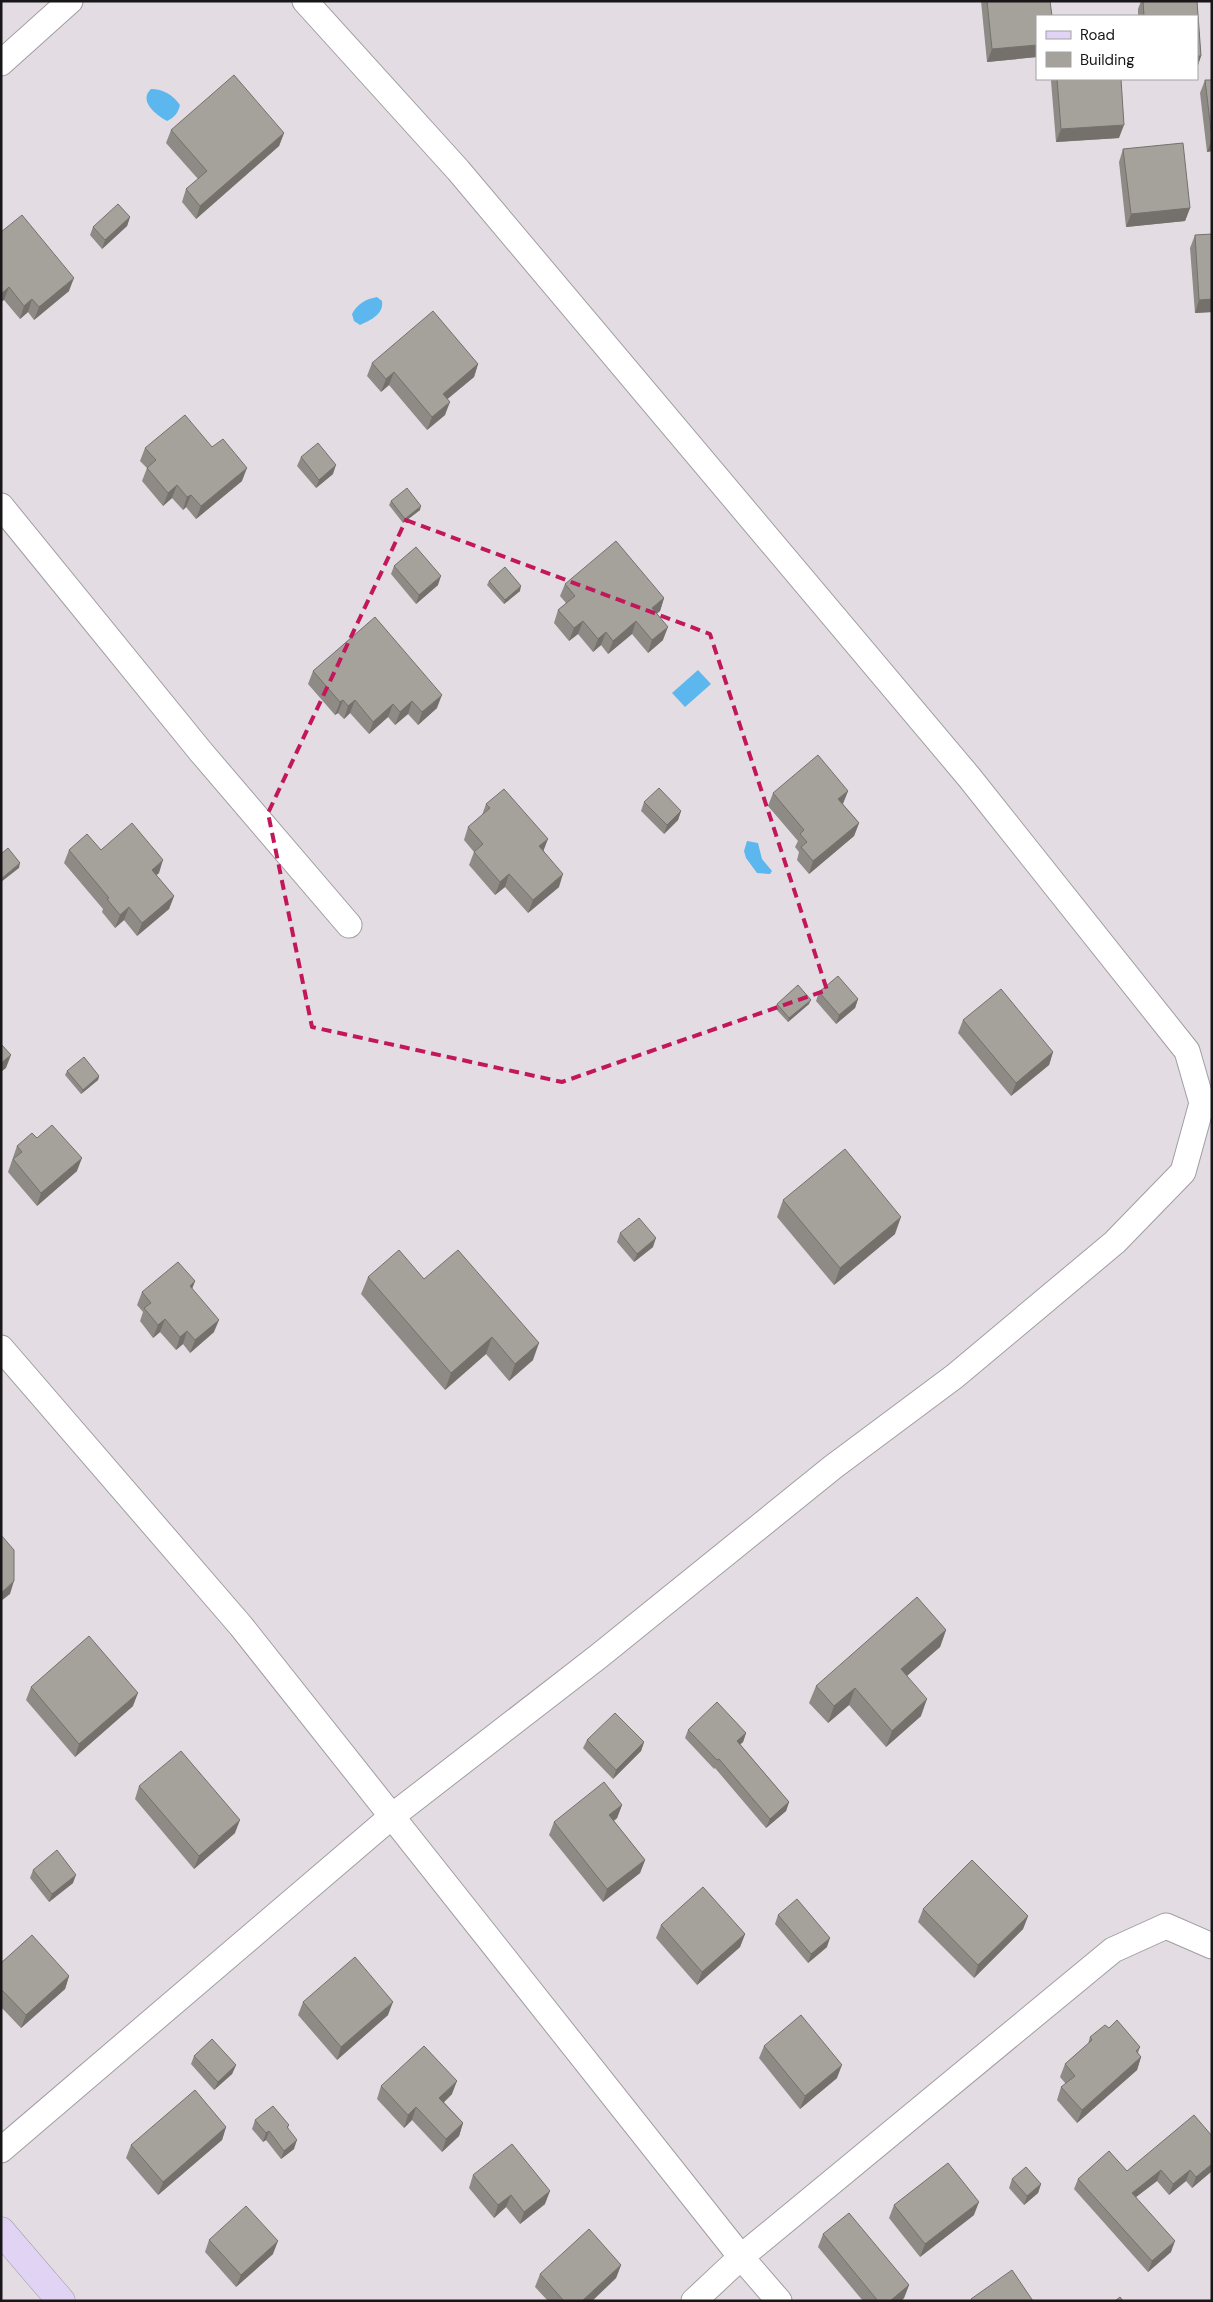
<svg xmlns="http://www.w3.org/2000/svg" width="1213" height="2302" font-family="'DM Sans',sans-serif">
  <rect width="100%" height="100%" fill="#e3dde3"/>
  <g fill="#5cb7ef">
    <path d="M151,89C163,89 173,95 180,105C178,113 175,117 167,121C156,115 138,101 151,89Z"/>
    <path d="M377,297L382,301C384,314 371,320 360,325L354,321L352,314C357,304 366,299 377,297Z"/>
    <polygon points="698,670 711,684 685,707 672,693"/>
    <polygon points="747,841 758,843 762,859 772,871 770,874 757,873 746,858 744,851"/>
  </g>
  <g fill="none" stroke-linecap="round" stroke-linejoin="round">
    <defs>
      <g id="street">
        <polyline points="1,63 70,1"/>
        <polyline points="1,506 201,752 349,925"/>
        <polyline points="1,1348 241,1626 741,2257 779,2301"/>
        <polyline points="1,2150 391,1817 599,1656 833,1467 955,1376 1115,1242 1183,1172 1202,1103 1187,1051 969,777 458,170 305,1"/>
        <polyline points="694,2301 741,2257 1113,1950 1166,1926 1212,1946"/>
      </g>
      <polyline id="secondary" points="1,2231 61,2301"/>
    </defs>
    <use href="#street" stroke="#a29da2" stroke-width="27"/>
    <use href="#secondary" stroke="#a29da2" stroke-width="29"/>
    <use href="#street" stroke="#fff" stroke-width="25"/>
    <use href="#secondary" stroke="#e1d3f3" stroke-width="28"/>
  </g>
  <g fill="#8e8a85">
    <polygon points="981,1 1050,1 1037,16 1037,57 987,62"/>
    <polygon points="1141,1 1197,1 1201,56 1197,68 1197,16 1138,16 1138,9"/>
    <polygon points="1052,79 1121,79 1119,138 1056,142 1051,81"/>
    <polygon points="1205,80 1212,80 1212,151 1207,152 1200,93"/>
    <polygon points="171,130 284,133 279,146 196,219 182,202 186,189 198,179 166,143"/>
    <polygon points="1123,149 1190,208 1185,221 1126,227 1119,162"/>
    <polygon points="130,217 127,226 102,249 90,235 93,227"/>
    <polygon points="1,232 69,291 34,320 28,312 20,319 4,300"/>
    <polygon points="1195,235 1212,312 1195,313 1190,248"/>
    <polygon points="372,363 478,364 474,377 447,399 445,415 427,430 389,385 381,392 367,376"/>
    <polygon points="212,447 242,481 196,519 186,507 183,510 172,498 163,506 142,481 147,468 140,461 145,448"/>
    <polygon points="301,457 333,474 316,488 297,466"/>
    <polygon points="391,501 420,510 403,523 389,505"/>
    <polygon points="394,566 438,585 416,604 391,574"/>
    <polygon points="489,581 520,591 504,604 487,585"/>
    <polygon points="565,584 664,598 660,611 657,613 663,640 648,653 632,634 608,654 601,645 593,652 578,634 569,641 554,623 558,610 566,603 560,596"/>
    <polygon points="313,671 437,708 418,725 408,714 395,725 388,717 369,734 350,713 344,719 338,713 335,715 308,684"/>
    <polygon points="848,791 843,804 859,823 854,836 809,874 797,860 799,852 795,847 798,841 768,806 773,793"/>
    <polygon points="644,802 681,811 678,820 664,834 641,811"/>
    <polygon points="486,804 544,851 559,887 528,913 505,887 495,895 469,865 474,852 464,840 468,827 482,815"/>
    <polygon points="69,850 101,850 159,873 156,875 174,896 169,909 137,936 124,920 115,928 102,912 103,909 64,863"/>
    <polygon points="819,992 858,999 855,1008 836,1024 816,1001"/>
    <polygon points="777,1004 809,1004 788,1022 775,1008"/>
    <polygon points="963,1020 1053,1052 1049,1065 1011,1096 958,1033"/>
    <polygon points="67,1071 99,1076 98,1080 81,1094 65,1075"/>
    <polygon points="37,1138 77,1171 37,1206 8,1172 17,1146"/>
    <polygon points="783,1200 895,1234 834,1285 777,1217"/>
    <polygon points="620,1233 653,1247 634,1262 617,1242"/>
    <polygon points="368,1277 424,1279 533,1360 509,1381 486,1354 445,1390 361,1294"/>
    <polygon points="195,1281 192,1289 214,1332 190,1353 183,1344 176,1350 160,1332 153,1338 140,1321 143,1312 137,1305 142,1292"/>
    <polygon points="946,1630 940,1647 907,1676 921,1716 886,1747 849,1705 828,1723 809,1703 816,1686"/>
    <polygon points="31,1687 133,1706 75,1757 26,1700"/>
    <polygon points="688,1730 746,1733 743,1742 740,1744 789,1802 786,1811 766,1828 715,1768 714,1769 685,1738"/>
    <polygon points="587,1740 644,1742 641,1751 613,1779 583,1748"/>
    <polygon points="139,1786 235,1833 194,1869 135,1799"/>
    <polygon points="622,1805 617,1818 614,1821 645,1860 640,1873 603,1902 549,1835 554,1822"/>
    <polygon points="33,1870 73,1883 49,1902 30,1878"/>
    <polygon points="923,1909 1028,1916 1023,1929 974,1978 918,1922"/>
    <polygon points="778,1915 827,1947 808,1963 775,1924"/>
    <polygon points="661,1925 745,1934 740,1947 697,1985 656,1938"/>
    <polygon points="1,1963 69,1976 65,1989 21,2028 1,2007"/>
    <polygon points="303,2002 388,2015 337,2060 298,2015"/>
    <polygon points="1090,2037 1140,2047 1138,2053 1141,2057 1137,2070 1077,2123 1057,2100 1061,2087 1066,2084 1060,2077 1065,2064 1088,2044"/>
    <polygon points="764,2046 837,2078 800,2109 759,2058"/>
    <polygon points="194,2056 236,2065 232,2074 214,2090 191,2064"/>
    <polygon points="381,2086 452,2094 444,2102 463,2123 459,2136 442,2152 412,2120 404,2128 377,2099"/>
    <polygon points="255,2120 289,2125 288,2128 294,2149 281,2159 266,2140 263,2142 252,2129"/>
    <polygon points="226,2127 222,2140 158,2195 126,2158 131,2145"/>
    <polygon points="1212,2136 1212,2171 1192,2188 1186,2181 1169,2195 1157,2181 1136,2197 1171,2252 1148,2272 1074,2189 1078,2179 1127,2171"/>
    <polygon points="473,2175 545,2204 520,2224 506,2207 494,2218 469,2188"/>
    <polygon points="1012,2179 1041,2184 1038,2193 1024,2205 1009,2188"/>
    <polygon points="894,2205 974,2215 920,2257 889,2218"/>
    <polygon points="823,2234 909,2285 904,2298 901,2301 863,2301 818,2247"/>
    <polygon points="209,2240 273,2254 236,2287 205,2252"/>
    <polygon points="621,2265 616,2278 592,2301 548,2301 535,2287 540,2274"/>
  </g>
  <g fill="#74716c">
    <polygon points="1037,45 1037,57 987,62 992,49"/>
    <polygon points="1197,56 1201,56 1197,68"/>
    <polygon points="1124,125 1119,138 1056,142 1061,129"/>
    <polygon points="284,133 279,146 196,219 200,206"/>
    <polygon points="1212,139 1212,151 1207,152"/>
    <polygon points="1190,208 1185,221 1126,227 1131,214"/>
    <polygon points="130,217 127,226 102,249 105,240"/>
    <polygon points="74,278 69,291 34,320 39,307"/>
    <polygon points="9,287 4,300 1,302 1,294"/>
    <polygon points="32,299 28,312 20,319 24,306"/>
    <polygon points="1212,299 1212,312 1195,313 1199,300"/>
    <polygon points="478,364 474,377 438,407 443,394"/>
    <polygon points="394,372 389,385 381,392 386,379"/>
    <polygon points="450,402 445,415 427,430 432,417"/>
    <polygon points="336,465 333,474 316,488 319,480"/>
    <polygon points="247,468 242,481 196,519 201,506"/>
    <polygon points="177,485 172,498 163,506 168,493"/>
    <polygon points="191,495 186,507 183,510 187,497"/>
    <polygon points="421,506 420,510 403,523 405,519"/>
    <polygon points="441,576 438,585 416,604 419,595"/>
    <polygon points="521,586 520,591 504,604 505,600"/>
    <polygon points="664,598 660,611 648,621 652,608"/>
    <polygon points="583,621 578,634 569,641 574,628"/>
    <polygon points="636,621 632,634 608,654 613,641"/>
    <polygon points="668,627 663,640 648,653 652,640"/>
    <polygon points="606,632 601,645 593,652 598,639"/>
    <polygon points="442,695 437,708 418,725 422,712"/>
    <polygon points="343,700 338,713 335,715 340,702"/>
    <polygon points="355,700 350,713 344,719 348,706"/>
    <polygon points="412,701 408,714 395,725 400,712"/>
    <polygon points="393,704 388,717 369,734 373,722"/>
    <polygon points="848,791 843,803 834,812 838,799"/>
    <polygon points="681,811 678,820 664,834 667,825"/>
    <polygon points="859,823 854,836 809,874 813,861"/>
    <polygon points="548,839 543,852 539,846"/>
    <polygon points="163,860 159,873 147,883 152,870"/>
    <polygon points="20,863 19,868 1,882 1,879"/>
    <polygon points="509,874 505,887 495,895 500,882"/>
    <polygon points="563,874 559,887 528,913 533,900"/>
    <polygon points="174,896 169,909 137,936 142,923"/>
    <polygon points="129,907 124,920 115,928 120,915"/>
    <polygon points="858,999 855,1008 836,1024 839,1015"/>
    <polygon points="811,1000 809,1004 788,1022 789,1018"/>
    <polygon points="1053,1052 1049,1065 1011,1096 1016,1083"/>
    <polygon points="11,1055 6,1068 1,1072 1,1063"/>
    <polygon points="99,1076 98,1080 81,1094 83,1090"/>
    <polygon points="82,1158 77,1171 37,1206 41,1193"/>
    <polygon points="901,1217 895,1234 834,1285 840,1268"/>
    <polygon points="656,1238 653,1247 634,1262 637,1254"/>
    <polygon points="195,1281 190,1294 190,1286"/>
    <polygon points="165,1319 160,1332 153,1338 158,1325"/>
    <polygon points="219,1320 214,1332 190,1353 195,1340"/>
    <polygon points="187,1331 183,1344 176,1350 180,1337"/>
    <polygon points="492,1337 486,1354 445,1390 451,1373"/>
    <polygon points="539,1343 533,1360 509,1381 515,1364"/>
    <polygon points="14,1581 10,1594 1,1601 1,1593"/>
    <polygon points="946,1630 940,1647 895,1686 901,1669"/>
    <polygon points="855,1688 849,1705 828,1723 834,1706"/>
    <polygon points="138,1693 133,1706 75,1757 79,1744"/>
    <polygon points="927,1699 921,1716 886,1747 892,1731"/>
    <polygon points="746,1733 743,1742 734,1750 737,1741"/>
    <polygon points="644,1742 641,1751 613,1779 616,1770"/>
    <polygon points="789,1802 786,1811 766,1828 770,1819"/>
    <polygon points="622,1805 617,1818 604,1828 609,1815"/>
    <polygon points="240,1820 235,1833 194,1869 199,1856"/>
    <polygon points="645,1860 640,1873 603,1902 607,1889"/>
    <polygon points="76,1875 73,1883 49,1902 52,1894"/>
    <polygon points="1028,1916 1023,1929 974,1978 978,1965"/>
    <polygon points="745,1934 740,1947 697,1985 702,1972"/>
    <polygon points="830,1938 827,1947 808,1963 811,1954"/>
    <polygon points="69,1976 65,1989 21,2028 26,2015"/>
    <polygon points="393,2002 388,2015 337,2060 341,2047"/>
    <polygon points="1141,2057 1137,2070 1077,2123 1082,2110"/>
    <polygon points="236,2065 232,2074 214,2090 218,2082"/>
    <polygon points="842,2065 837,2078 800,2109 805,2096"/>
    <polygon points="457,2081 452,2094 435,2111 439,2098"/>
    <polygon points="416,2107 412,2120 404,2128 408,2115"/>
    <polygon points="463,2123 459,2136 442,2152 446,2139"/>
    <polygon points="226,2127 222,2140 158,2195 163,2182"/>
    <polygon points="269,2131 266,2140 263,2142 266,2133"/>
    <polygon points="297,2140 294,2149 281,2159 284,2151"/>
    <polygon points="1212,2164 1212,2171 1192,2188 1196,2177"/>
    <polygon points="1161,2170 1157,2181 1128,2203 1132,2193"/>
    <polygon points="1190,2170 1186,2181 1169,2195 1173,2184"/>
    <polygon points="1041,2184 1038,2193 1024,2205 1027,2196"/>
    <polygon points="550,2191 545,2204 520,2224 524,2212"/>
    <polygon points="511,2195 506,2207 494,2218 498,2205"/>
    <polygon points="979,2202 974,2215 920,2257 925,2244"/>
    <polygon points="278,2241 273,2254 236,2287 241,2275"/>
    <polygon points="1175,2241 1171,2252 1148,2272 1152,2261"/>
    <polygon points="621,2265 616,2278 592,2301 582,2301"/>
    <polygon points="909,2285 904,2298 901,2301 890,2301"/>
  </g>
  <g fill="#a5a19b" stroke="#74716c">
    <polygon points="987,1 1050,1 1052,16 1037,16 1037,45 992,49"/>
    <polygon points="1143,1 1197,1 1201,56 1197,56 1197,16 1144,16"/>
    <polygon points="234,75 284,133 200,206 186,189 207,171 171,130"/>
    <polygon points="1057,79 1121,79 1124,125 1061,129"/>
    <polygon points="1205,80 1212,80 1212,138"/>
    <polygon points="1183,143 1190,208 1131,214 1123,149"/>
    <polygon points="118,204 130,217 105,240 93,227"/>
    <polygon points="22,215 74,278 39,307 32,299 24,306 9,287 1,294 1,232"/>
    <polygon points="1212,234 1212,299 1199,300 1195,235"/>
    <polygon points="433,311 478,364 443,394 450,402 432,417 394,372 386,379 372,363"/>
    <polygon points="185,415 212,447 223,439 247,468 201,506 191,495 187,497 177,485 168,493 147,468 156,460 145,448"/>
    <polygon points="318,443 336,465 319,480 301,457"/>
    <polygon points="407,488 421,506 405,519 391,501"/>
    <polygon points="616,541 664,598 652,608 668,627 652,640 636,621 613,641 606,632 598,639 583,621 574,628 558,610 575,596 565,584"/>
    <polygon points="416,547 441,576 419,595 394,566"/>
    <polygon points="505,567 521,586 505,600 489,581"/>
    <polygon points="375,617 442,695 422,712 412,701 400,712 393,704 373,722 355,700 348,706 343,700 340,702 313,671"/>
    <polygon points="818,755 848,791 838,799 859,823 813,861 801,847 807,842 800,834 804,830 773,793"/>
    <polygon points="659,788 681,811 667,825 644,802"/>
    <polygon points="504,789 548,839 539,846 563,874 533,900 509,874 500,882 474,852 483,844 468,827 490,808 486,804"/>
    <polygon points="132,823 163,860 152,870 174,896 142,923 129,907 120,915 107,899 109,898 69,850 87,834 101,850"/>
    <polygon points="8,848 20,863 1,879 1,854"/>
    <polygon points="838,976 858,999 839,1015 819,992"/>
    <polygon points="798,985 811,1000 789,1018 777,1004"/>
    <polygon points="1001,989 1053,1052 1016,1083 963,1020"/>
    <polygon points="1,1044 11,1055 1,1063"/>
    <polygon points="84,1057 99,1076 83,1090 67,1071"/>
    <polygon points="52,1125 82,1158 41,1193 13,1159 22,1152 17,1146 32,1133 37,1138"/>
    <polygon points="845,1149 901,1217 840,1268 783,1200"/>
    <polygon points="639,1218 656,1238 637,1254 620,1233"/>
    <polygon points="399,1250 424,1279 458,1250 539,1343 515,1364 492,1337 451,1373 368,1277"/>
    <polygon points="178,1262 195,1281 190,1286 219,1320 195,1340 187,1331 180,1337 165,1319 158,1325 144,1308 151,1303 142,1292"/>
    <polygon points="1,1535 14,1550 14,1581 1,1593"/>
    <polygon points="917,1597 946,1630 901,1669 927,1699 892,1731 855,1688 834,1706 816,1686"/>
    <polygon points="89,1636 138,1693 79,1744 31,1687"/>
    <polygon points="717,1702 746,1733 737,1741 789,1802 770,1819 719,1759 717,1760 688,1730"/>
    <polygon points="615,1713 644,1742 616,1770 587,1740"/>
    <polygon points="181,1751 240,1820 199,1856 139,1786"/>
    <polygon points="604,1782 622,1805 609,1815 645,1860 607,1889 554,1822"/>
    <polygon points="57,1850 76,1875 52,1894 33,1870"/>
    <polygon points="972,1860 1028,1916 978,1965 923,1909"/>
    <polygon points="703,1887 745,1934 702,1972 661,1925"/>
    <polygon points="797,1899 830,1938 811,1954 778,1915"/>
    <polygon points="32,1935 69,1976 26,2015 1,1989 1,1963"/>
    <polygon points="355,1957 393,2002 341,2047 303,2002"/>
    <polygon points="801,2015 842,2065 805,2096 764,2046"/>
    <polygon points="1117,2020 1140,2047 1136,2051 1141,2057 1082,2110 1061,2087 1075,2076 1065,2064 1092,2040 1090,2037 1105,2025 1109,2028"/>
    <polygon points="212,2039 236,2065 218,2082 194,2056"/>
    <polygon points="424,2046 457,2081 439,2098 463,2123 446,2139 416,2107 408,2115 381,2086"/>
    <polygon points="195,2090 226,2127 163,2182 131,2145"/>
    <polygon points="273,2106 289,2125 287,2127 297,2140 284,2151 269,2131 266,2133 255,2120"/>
    <polygon points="1194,2115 1212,2136 1212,2164 1196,2177 1190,2170 1173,2184 1161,2170 1132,2193 1175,2241 1152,2261 1078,2179 1109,2151 1127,2171"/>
    <polygon points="512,2144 550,2191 524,2212 511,2195 498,2205 473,2175"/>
    <polygon points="948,2163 979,2202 925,2244 894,2205"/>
    <polygon points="1026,2167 1041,2184 1027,2196 1012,2179"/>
    <polygon points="246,2206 278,2241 241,2275 209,2240"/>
    <polygon points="849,2213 909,2285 890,2301 878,2301 823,2234"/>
    <polygon points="589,2229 621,2265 582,2301 564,2301 540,2274"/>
    <polygon points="1012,2270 1033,2301 972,2301 971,2299"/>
    <polygon points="1120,2297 1123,2301 1115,2301"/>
  </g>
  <path fill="none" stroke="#c2185b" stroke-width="4" stroke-dasharray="10 6" stroke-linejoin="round" d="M406,520L710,634L827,990L562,1082L312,1027L268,813Z"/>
  <rect width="1213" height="2302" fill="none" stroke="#181618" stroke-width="5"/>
  <rect x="1036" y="15" width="162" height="65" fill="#ffffff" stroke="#a3a2a3"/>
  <rect x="1046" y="31" width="25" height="8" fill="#e1d3f3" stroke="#a3a2a3"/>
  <text x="1080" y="40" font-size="15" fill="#181618">Road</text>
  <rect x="1046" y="52" width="25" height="15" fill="#a5a19b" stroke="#a3a2a3"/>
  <text x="1080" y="65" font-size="15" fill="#181618">Building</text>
</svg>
